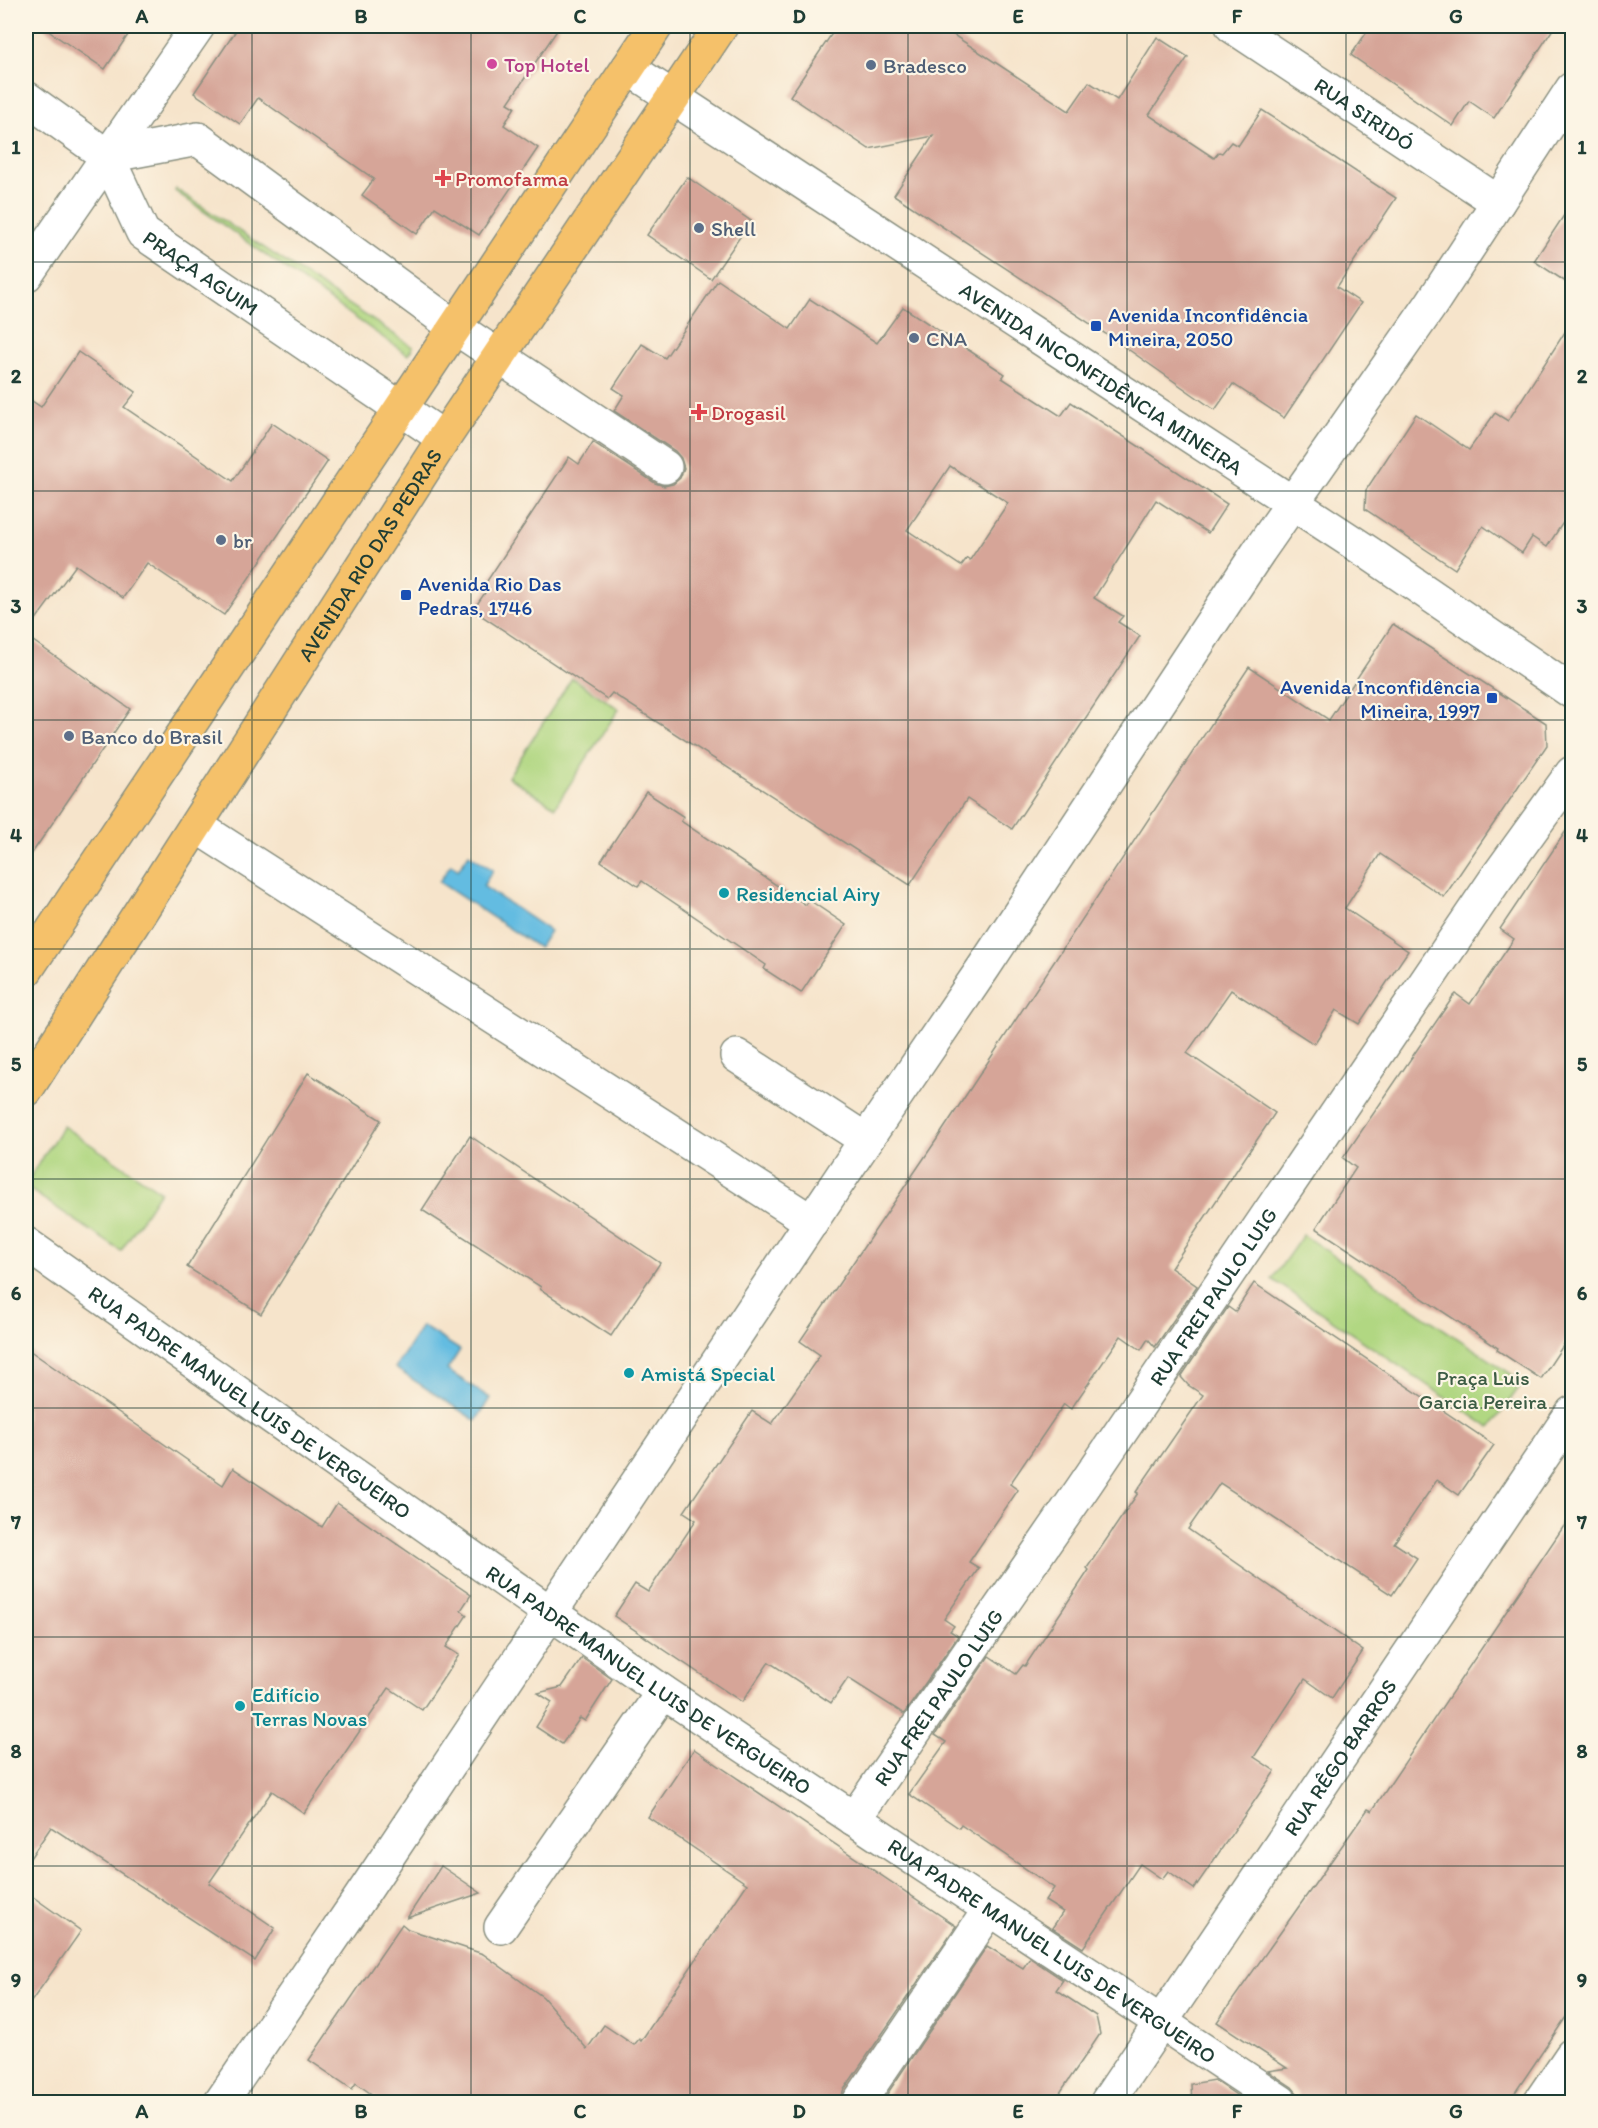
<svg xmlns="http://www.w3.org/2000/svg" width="1598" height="2128" font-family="Itim,sans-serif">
  <rect width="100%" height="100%" fill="#fcf5e5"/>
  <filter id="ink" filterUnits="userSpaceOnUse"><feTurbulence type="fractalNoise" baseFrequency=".0167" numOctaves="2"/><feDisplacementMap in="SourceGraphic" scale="12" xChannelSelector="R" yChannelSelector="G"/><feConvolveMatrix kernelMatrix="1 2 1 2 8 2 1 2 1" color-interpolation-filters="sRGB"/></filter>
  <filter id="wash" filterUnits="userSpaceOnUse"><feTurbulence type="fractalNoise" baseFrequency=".008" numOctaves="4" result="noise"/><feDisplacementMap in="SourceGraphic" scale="24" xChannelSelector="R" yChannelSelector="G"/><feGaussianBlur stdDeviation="1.35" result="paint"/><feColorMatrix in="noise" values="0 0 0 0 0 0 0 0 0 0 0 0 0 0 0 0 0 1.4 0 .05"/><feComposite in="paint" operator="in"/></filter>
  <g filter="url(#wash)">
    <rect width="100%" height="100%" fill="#f6e4cb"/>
    <g fill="#b1d782" stroke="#688a5b" stroke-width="1.5">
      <polygon points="176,189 413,347 408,355 175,191"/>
      <polygon points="572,678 619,709 555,807 508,777"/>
      <polygon points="63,1126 160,1191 121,1251 26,1187 26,1183"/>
      <polygon points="1303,1235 1523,1382 1490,1428 1272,1279"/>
    </g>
    <g fill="#64bce1" stroke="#427c8a" stroke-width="1.5">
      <polygon points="469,854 493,870 483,886 550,931 539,948 439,882 451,864 458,870"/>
      <polygon points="422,1326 460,1350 447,1370 490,1398 476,1421 395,1368"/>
    </g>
    <g id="blocks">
      <g fill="#d6a598" fill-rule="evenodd">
        <polygon points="41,26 134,26 105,69"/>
        <polygon points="239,26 560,26 508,103 515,107 504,125 538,148 479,235 435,207 417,234 362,195 374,179 258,98 240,124 194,93"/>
        <polygon points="837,26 940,26 1069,111 1089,82 1117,100 1157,37 1188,57 1149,115 1214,158 1219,152 1222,153 1231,142 1238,146 1262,110 1396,198 1337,287 1361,303 1284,418 1233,384 1215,410 1112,338 894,195 933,136 869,149 790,96"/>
        <polygon points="1371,26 1555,26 1494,118 1469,101 1453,126 1351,55"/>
        <polygon points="687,177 751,221 711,279 647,235"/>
        <polygon points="1572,203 1572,286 1534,261"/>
        <path d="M718,280L790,329L810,299L877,343L903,307L1005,374L1002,378L1061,416L1071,402L1227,504L1208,533L1156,500L1094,598L1123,616L1118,622L1140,636L1012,829L967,799L910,885L612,693L607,699L473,610L487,590L483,587L569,457L579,464L593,442L655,483L664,486L673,484L680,478L684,468L681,458L675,451L614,411L624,395L613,388L642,344L665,358ZM950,466L1008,503L970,560L967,558L961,566L907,530Z"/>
        <polygon points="1572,321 1572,509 1547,547 1532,537 1522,553 1483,526 1455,569 1365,509 1366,490 1416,414 1469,450 1495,413 1508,421"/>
        <polygon points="78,352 136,392 124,407 233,481 272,423 328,461 224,615 147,563 123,598 76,565 26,633 26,397 41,407"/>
        <polygon points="1393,624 1546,723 1547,745 1444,897 1380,854 1345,908 1408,951 1359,1024 1336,1010 1314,1044 1231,990 1187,1053 1275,1113 1171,1268 1197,1286 1155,1347 1148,1339 1141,1350 1121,1336 1071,1409 1064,1404 1010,1484 1018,1490 969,1562 979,1568 944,1619 954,1626 950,1631 958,1636 904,1714 848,1678 831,1703 769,1662 742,1702 614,1616 635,1584 648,1592 696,1520 684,1512 752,1411 772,1424 820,1355 800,1341 937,1139 1249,667 1329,720"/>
        <polygon points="26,636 130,709 26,862"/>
        <polygon points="646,792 684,817 681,821 806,905 809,900 846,925 801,993 764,969 766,965 642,881 638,886 601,861"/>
        <polygon points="1572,822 1572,1332 1541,1379 1497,1350 1498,1348 1316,1228 1356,1168 1343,1158 1453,997 1456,994 1470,1004 1514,939 1500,929"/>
        <polygon points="308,1073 381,1120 261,1314 187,1267"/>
        <polygon points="470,1136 660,1263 611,1336 540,1289 541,1287 422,1210"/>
        <polygon points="1254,1283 1494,1445 1459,1495 1437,1480 1394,1543 1417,1558 1392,1595 1220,1483 1188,1529 1363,1651 1332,1698 1305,1679 1254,1757 1275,1771 1194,1889 1168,1871 1162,1879 1140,1864 1083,1948 1052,1928 1063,1912 1045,1901 1054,1888 961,1825 959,1828 909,1794 946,1742 935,1735 989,1656 1016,1674 1023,1665 1025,1666 1089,1570 1087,1568 1138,1493 1136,1492 1203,1395 1188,1385 1181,1377 1228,1307 1235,1312"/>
        <polygon points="26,1348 223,1485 233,1468 322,1527 337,1503 471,1595 461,1610 467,1615 446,1647 459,1655 422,1710 389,1688 304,1813 272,1791 209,1883 275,1928 255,1961 51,1827 26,1864"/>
        <polygon points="1572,1514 1572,2008 1508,2103 1300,2103 1298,2094 1292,2087 1268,2071 1287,2068 1217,2022 1368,1809 1372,1811"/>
        <polygon points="582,1658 612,1679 585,1721 580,1718 562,1744 536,1727 552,1702 538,1693 562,1687"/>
        <polygon points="694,1749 956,1926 843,2091 841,2103 384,2103 356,2083 352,2089 309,2060 402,1924 408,1929 483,1954 543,1997 587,2049 604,2025 634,2045 639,2039 641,2041 747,1884 648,1817"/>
        <polygon points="441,1866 481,1893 407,1918"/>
        <polygon points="26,1892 81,1931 26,2009"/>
        <polygon points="987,1946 1023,1968 1030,1958 1063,1980 1056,1990 1096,2016 1100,2034 1090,2049 1053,2103 881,2103"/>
        <polygon points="1214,2080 1248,2103 1192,2103 1191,2084"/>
      </g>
    </g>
  </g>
  <g filter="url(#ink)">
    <use href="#blocks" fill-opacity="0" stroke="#8a9080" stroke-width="1.5"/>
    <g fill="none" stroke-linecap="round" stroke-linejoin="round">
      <defs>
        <g id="minor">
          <path id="s1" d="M1232,26L1498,202"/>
          <path id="s2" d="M628,68L1369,553L1572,692"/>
          <path id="s3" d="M26,98L107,156L143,233L444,438"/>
          <polyline points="107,156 198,139 456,328 665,467"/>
          <polyline points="26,275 198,26"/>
          <polyline points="196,826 812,1222"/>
          <polyline points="737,1056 866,1140"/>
          <path id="s4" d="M26,1244L663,1692L1281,2102"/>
          <path id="s5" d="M854,1819L1082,1489L1495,880L1572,773"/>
          <polyline points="501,1927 663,1692"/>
          <polyline points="221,2102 358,1901 866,1140 984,967 1259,551 1430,306 1572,89"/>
          <polyline points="859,2102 990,1909"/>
          <path id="s6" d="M1107,2102L1572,1413"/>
          <polyline points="1540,2102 1572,2055"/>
        </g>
        <g id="major">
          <polyline points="26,970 656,26"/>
          <path id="s7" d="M26,1090L444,438L721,26"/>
        </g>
      </defs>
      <use href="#minor" stroke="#8a9080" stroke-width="36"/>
      <use href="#major" stroke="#8a9080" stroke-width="36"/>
      <use href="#minor" stroke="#fff" stroke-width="33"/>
      <use href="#major" stroke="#f5c16b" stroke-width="33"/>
    </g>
  </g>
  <path fill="none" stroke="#1f3d34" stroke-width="1.5" stroke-opacity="0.55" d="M252,26V2102M471,26V2102M690,26V2102M908,26V2102M1127,26V2102M1346,26V2102M26,262H1572M26,491H1572M26,720H1572M26,949H1572M26,1179H1572M26,1408H1572M26,1637H1572M26,1866H1572"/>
  <circle fill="#d1479c" stroke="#fcf5e5" stroke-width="2" cx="492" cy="64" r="6"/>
  <g fill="#5c6f8a" stroke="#fcf5e5" stroke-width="2">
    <circle cx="871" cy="65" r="6"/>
    <circle cx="699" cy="228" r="6"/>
    <circle cx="914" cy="338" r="6"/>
    <circle cx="221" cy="540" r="6"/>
    <circle cx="69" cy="736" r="6"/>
  </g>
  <g fill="#e0444e" stroke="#fcf5e5" stroke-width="2">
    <path d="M440 169h6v6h6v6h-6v6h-6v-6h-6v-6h6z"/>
    <path d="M696 403h6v6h6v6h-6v6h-6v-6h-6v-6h6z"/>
  </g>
  <g fill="#1a4fb4" stroke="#fcf5e5" stroke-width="2">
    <rect x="1090" y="320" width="12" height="12" rx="3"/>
    <rect x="400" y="589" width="12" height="12" rx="3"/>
    <rect x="1486" y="692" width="12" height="12" rx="3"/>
  </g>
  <g fill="#0f9aa8" stroke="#fcf5e5" stroke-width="2">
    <circle cx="724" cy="893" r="6"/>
    <circle cx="629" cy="1373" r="6"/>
    <circle cx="240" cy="1706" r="6"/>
  </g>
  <g text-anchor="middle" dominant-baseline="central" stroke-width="4.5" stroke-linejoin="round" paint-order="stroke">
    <g font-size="21" fill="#b23c85" stroke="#fcf5e5" text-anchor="start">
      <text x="504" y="64">Top Hotel</text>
    </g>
    <g font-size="21" fill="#4e5e75" stroke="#fcf5e5" text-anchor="start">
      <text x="883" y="65">Bradesco</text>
      <text x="711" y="228">Shell</text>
      <text x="926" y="338">CNA</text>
      <text x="233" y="540">br</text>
      <text x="81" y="736">Banco do Brasil</text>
    </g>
    <g font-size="21" fill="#1f3d34" stroke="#fcf5e5">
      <text stroke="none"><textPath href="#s1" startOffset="159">RUA SIRIDÓ</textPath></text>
      <text stroke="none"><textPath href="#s3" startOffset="255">PRAÇA AGUIM</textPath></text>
      <text stroke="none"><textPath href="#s2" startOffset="566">AVENIDA INCONFIDÊNCIA MINEIRA</textPath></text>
      <text stroke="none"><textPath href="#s7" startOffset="636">AVENIDA RIO DAS PEDRAS</textPath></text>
      <text stroke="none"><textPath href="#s5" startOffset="634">RUA FREI PAULO LUIG</textPath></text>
      <text stroke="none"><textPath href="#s4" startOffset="274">RUA PADRE MANUEL LUIS DE VERGUEIRO</textPath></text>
      <text stroke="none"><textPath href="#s4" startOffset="760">RUA PADRE MANUEL LUIS DE VERGUEIRO</textPath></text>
      <text stroke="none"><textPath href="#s5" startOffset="148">RUA FREI PAULO LUIG</textPath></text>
      <text stroke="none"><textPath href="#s6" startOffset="416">RUA RÊGO BARROS</textPath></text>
      <text stroke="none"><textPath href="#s4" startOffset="1246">RUA PADRE MANUEL LUIS DE VERGUEIRO</textPath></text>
    </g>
    <g font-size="21" fill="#be3a42" stroke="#fcf5e5" text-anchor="start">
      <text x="455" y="178">Promofarma</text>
      <text x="711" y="412">Drogasil</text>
    </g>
    <g font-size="21" fill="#164399" stroke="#fcf5e5" text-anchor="start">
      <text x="1108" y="314">Avenida Inconfidência<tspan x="1108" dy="24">Mineira, 2050</tspan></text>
      <text x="418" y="583">Avenida Rio Das<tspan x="418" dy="24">Pedras, 1746</tspan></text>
      <text x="1480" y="686" text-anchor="end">Avenida Inconfidência<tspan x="1480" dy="24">Mineira, 1997</tspan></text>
    </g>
    <g font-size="21" fill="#0d838f" stroke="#fcf5e5" text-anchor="start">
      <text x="736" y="893">Residencial Airy</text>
      <text x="641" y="1373">Amistá Special</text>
      <text x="252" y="1694">Edifício<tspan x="252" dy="24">Terras Novas</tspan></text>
    </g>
    <g font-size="21" fill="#3c5c44" stroke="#fcf5e5">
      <text x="1483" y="1377">Praça Luis<tspan x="1483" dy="24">Garcia Pereira</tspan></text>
    </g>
  </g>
  <rect width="1598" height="2128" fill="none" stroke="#fcf5e5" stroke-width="66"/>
  <rect x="33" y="33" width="1532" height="2062" fill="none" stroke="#1f3d34" stroke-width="2"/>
  <g font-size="20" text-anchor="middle" font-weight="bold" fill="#1f3d34">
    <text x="142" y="23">A</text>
    <text x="361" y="23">B</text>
    <text x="580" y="23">C</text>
    <text x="799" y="23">D</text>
    <text x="1018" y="23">E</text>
    <text x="1237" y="23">F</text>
    <text x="1456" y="23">G</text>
    <text x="16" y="154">1</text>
    <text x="1582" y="154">1</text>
    <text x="16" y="383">2</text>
    <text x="1582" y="383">2</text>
    <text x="16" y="613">3</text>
    <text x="1582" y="613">3</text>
    <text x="16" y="842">4</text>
    <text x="1582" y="842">4</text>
    <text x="16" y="1071">5</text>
    <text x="1582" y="1071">5</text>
    <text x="16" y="1300">6</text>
    <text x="1582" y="1300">6</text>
    <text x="16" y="1529">7</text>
    <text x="1582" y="1529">7</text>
    <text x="16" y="1758">8</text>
    <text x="1582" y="1758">8</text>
    <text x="16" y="1987">9</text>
    <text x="1582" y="1987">9</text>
    <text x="142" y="2118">A</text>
    <text x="361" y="2118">B</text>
    <text x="580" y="2118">C</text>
    <text x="799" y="2118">D</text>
    <text x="1018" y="2118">E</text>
    <text x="1237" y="2118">F</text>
    <text x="1456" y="2118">G</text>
  </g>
</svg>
